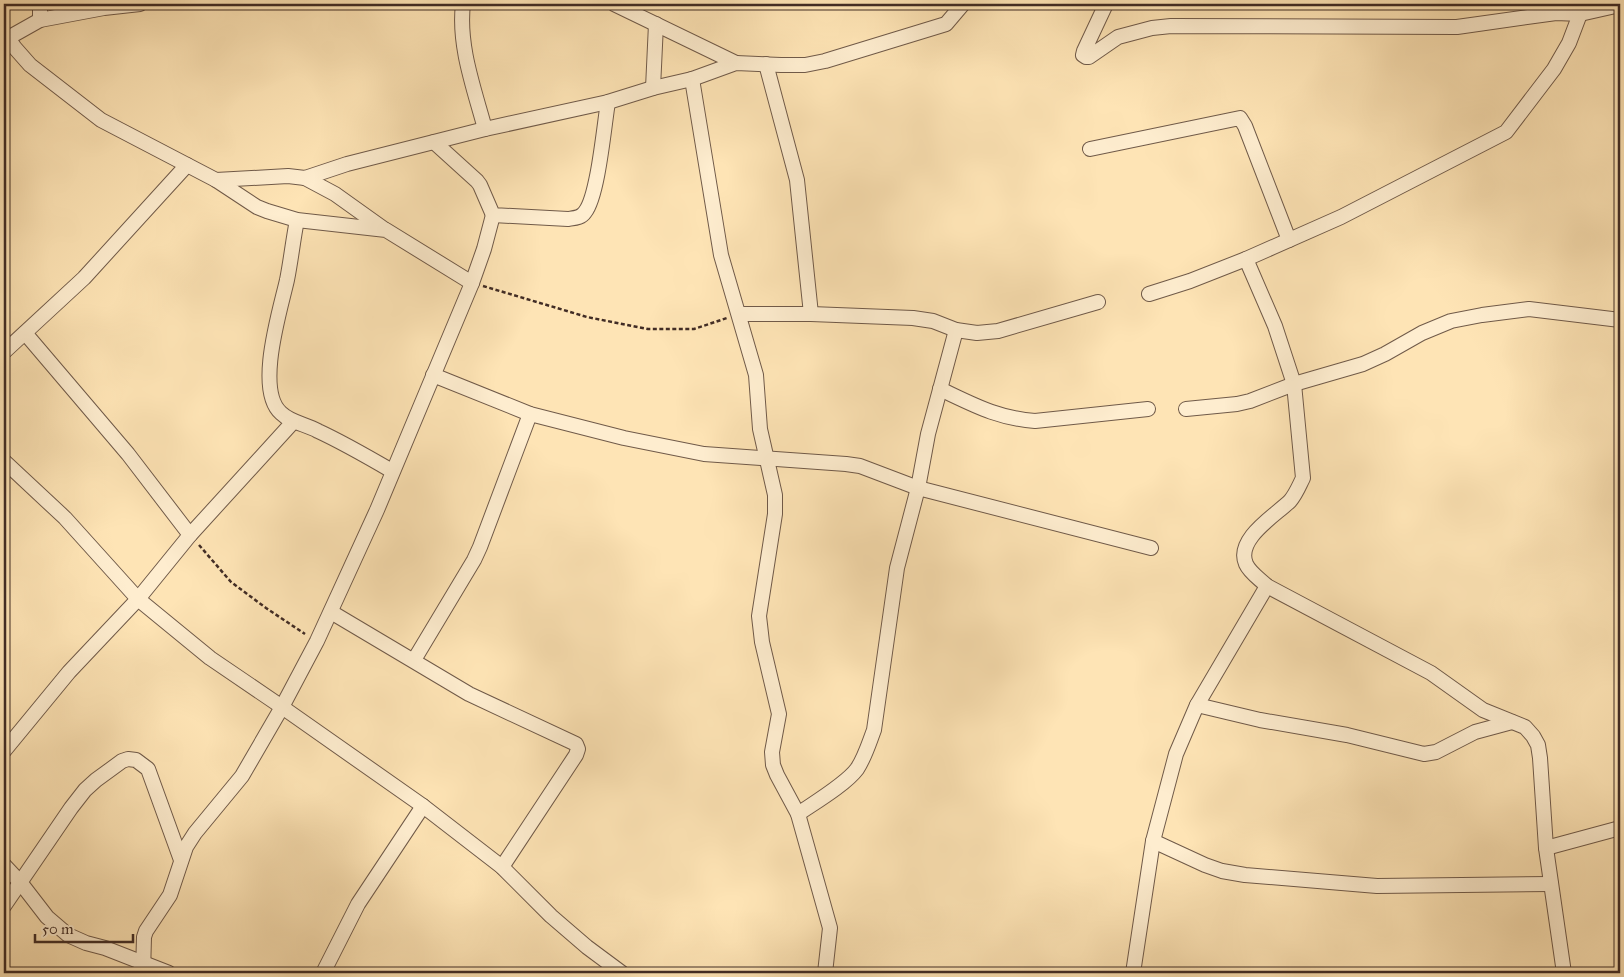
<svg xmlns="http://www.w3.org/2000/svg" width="1624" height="977" font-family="'IM FELL Great Primer',serif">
  <rect width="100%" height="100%" fill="#fee4b5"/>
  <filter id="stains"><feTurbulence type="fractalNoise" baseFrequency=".004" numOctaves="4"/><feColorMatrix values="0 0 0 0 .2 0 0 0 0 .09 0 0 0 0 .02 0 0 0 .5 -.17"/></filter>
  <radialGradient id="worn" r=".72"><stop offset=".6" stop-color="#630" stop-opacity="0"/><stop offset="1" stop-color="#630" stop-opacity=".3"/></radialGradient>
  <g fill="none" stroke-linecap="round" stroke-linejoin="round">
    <defs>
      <g id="street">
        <path d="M463,4C458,46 474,88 485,129"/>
        <polyline points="614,4 736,63"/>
        <polyline points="1106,4 1084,51 1083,55 1086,57 1089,57 1118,37 1152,28 1171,26 1457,27 1556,13 1580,14 1620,5"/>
        <polyline points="40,20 40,4"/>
        <polyline points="4,35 8,38 15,48 30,65 101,120 216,180 257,207 267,211 297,220 386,230 472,283"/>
        <polyline points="8,38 40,20 104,8 140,4"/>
        <polyline points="766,64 797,180 811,314"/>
        <polyline points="692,79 721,255 756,375 760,429 775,495 775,514 759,616 762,642 779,714 772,752 773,765 777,775 798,814 830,928 825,973"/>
        <polyline points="653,88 656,24"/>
        <path d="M434,142L477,181L480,185L493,215L568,219C575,218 581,218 585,212C598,196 604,126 608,102"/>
        <polyline points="1090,149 1240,118 1245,126 1289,240"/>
        <polyline points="305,178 335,194 384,229"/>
        <polyline points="216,180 288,176 305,178 347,164 485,129 608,102 653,88 692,79 736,63 781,65 805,65 825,61 946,24 963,4"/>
        <path d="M297,220C293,240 291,260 287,280C280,311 255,390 281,413C291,423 306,424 318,431C344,443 368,457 392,471"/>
        <path d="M1246,259L1275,326L1294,384L1303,478C1299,486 1296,494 1290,501C1276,515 1235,539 1246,564C1250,573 1260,579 1267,586L1431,673L1483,710L1525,727L1533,736L1538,745L1540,758L1546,848L1564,973"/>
        <polyline points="1149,294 1190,281 1246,259 1341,217 1506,132 1554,69 1569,43 1580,14"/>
        <polyline points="739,314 811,314 913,318 933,321 956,330 977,333 998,331 1098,302"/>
        <polyline points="25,333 128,454 190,535"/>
        <polyline points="4,352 84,278 187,165"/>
        <polyline points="433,375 530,414 624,438 704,454 846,464 860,466 918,488 1151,548"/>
        <path d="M940,389C974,405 997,418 1035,421L1148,409"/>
        <polyline points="1186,409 1237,404 1250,401 1294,384 1363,364 1385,354 1422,333 1451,321 1482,315 1529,309 1620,320"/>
        <polyline points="4,461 65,518 138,599 210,658 282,707 423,806 502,867 551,916 587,947 622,973"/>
        <polyline points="331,612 469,694 576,744 578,749 576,755 502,867"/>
        <polyline points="414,660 474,560 480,547 530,414"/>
        <polyline points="1197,705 1260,720 1347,735 1424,754 1436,752 1475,732 1512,722"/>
        <polyline points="4,751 69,672 138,599 190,535 293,422"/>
        <path d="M798,814C814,803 846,784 857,769C865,757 869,743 874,730L897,568L918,488L928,434L956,330"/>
        <polyline points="1153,841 1205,865 1222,871 1245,875 1377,886 1551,884"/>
        <polyline points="1546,848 1620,828"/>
        <polyline points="4,865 20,882 47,917 68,935 86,943 105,948 169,973"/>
        <polyline points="4,906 71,808 85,790 96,780 122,761 128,759 136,760 148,769 181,860"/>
        <polyline points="143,973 144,937 146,931 170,895 186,847 195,833 242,776 282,707 317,641 377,510 472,283 484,249 493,215"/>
        <polyline points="323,973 358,904 423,806"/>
        <polyline points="1133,973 1153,841 1176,754 1197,705 1267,586"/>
      </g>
    </defs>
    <use href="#street" stroke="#705a49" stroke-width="16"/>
    <g stroke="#412c25" stroke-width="2.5" stroke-dasharray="4 2.5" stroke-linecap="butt">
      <polyline points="483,286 587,317 648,329 694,329 727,318"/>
      <polyline points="199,545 231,582 266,608 305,634"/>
    </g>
    <use href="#street" stroke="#feedcf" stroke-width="14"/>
  </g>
  <rect width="1624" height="977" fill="none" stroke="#fee4b5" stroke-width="20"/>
  <rect x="5" y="5" width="1614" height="967" fill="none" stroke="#412c25" stroke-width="2.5"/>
  <rect x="10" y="10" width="1604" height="957" fill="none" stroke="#412c25"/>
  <path d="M35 934v8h98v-8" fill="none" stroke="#412c25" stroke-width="2.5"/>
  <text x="42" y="934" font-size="15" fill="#412c25" stroke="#feedcf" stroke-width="4" paint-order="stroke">50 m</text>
  <rect width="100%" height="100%" filter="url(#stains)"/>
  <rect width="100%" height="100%" fill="url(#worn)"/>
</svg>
